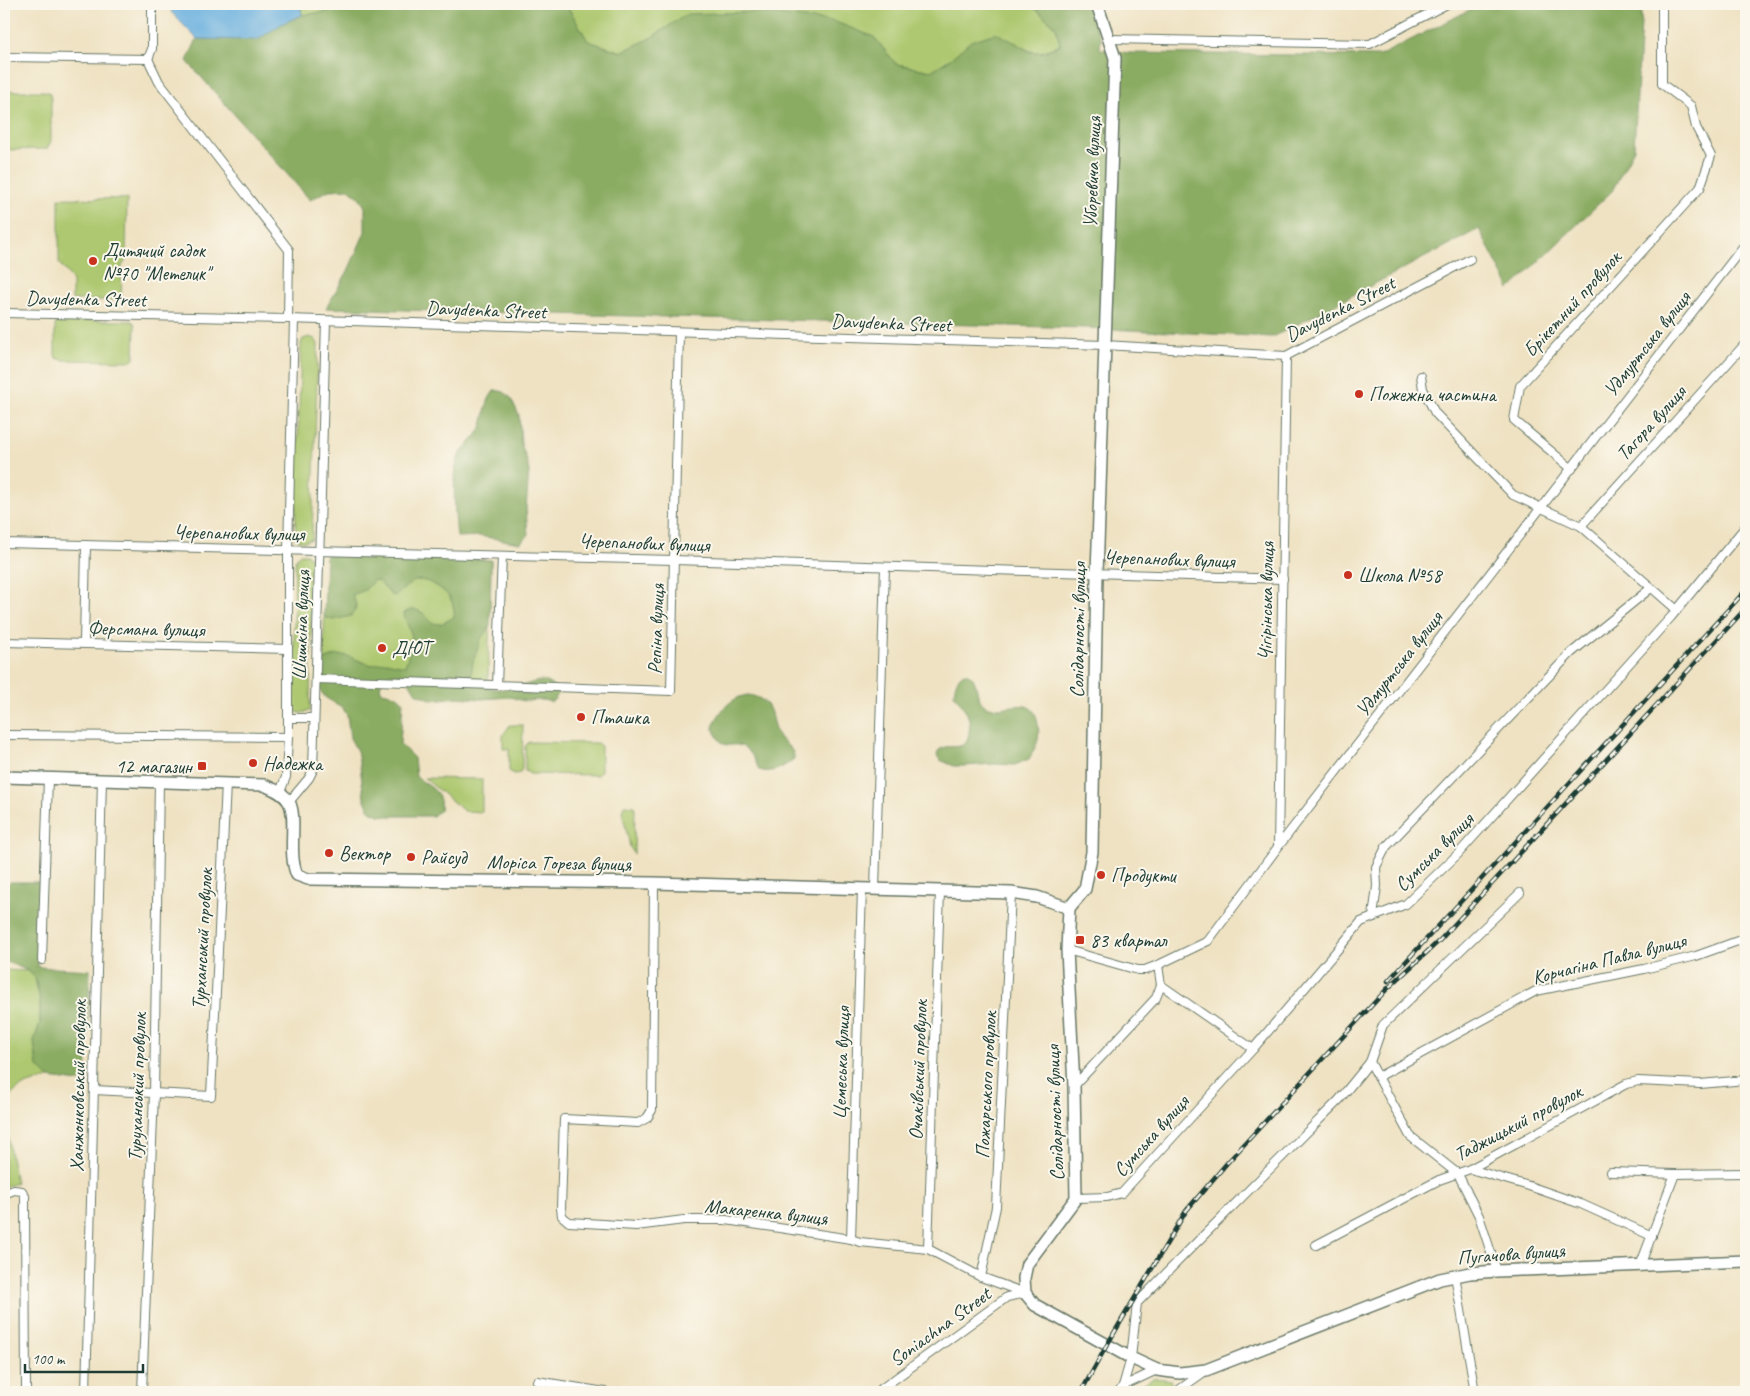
<svg xmlns="http://www.w3.org/2000/svg" width="1750" height="1396" font-family="Caveat,sans-serif">
  <rect width="100%" height="100%" fill="#fbf7ec"/>
  <filter id="ink" filterUnits="userSpaceOnUse"><feTurbulence type="fractalNoise" baseFrequency=".02" numOctaves="2"/><feDisplacementMap in="SourceGraphic" scale="10" xChannelSelector="R" yChannelSelector="G"/><feConvolveMatrix kernelMatrix="1 2 1 2 8 2 1 2 1" color-interpolation-filters="sRGB"/></filter>
  <filter id="wash" filterUnits="userSpaceOnUse"><feTurbulence type="fractalNoise" baseFrequency=".0096" numOctaves="4" result="noise"/><feDisplacementMap in="SourceGraphic" scale="20" xChannelSelector="R" yChannelSelector="G"/><feGaussianBlur stdDeviation="1.12" result="paint"/><feColorMatrix in="noise" values="0 0 0 0 0 0 0 0 0 0 0 0 0 0 0 0 0 1.4 0 .05"/><feComposite in="paint" operator="in"/></filter>
  <g filter="url(#wash)">
    <rect width="100%" height="100%" fill="#efe2c2"/>
    <g fill="#adc86f" stroke="#668252">
      <polygon points="300,4 351,4 331,11 302,15"/>
      <path d="M566,4H926L928,6L950,8L956,4H1030L1056,27L1060,44C1039,54 1036,56 1016,43L950,59L931,71L896,64L874,37L649,39L622,52L588,41Z"/>
      <polygon points="4,91 44,91 50,93 51,99 51,141 47,149 4,150"/>
      <polygon points="59,198 127,199 126,260 122,266 121,300 72,300 72,279 59,263"/>
      <polygon points="59,320 132,321 135,324 135,328 134,359 128,361 63,360 56,358 55,355 55,326 57,321"/>
      <polygon points="309,337 315,339 318,344 312,539 304,542 295,539 301,343 303,339"/>
      <polygon points="300,554 307,554 312,560 310,711 301,713 293,711 295,560"/>
      <polygon points="326,555 491,560 488,680 323,675"/>
      <polygon points="510,725 523,725 522,769 520,773 514,774 509,771 509,749 503,749 503,735"/>
      <polygon points="529,742 597,743 601,746 601,771 597,775 530,774 525,771 525,746"/>
      <polygon points="424,778 482,779 482,812 464,811"/>
      <polygon points="624,805 635,806 634,854 630,847 622,811"/>
      <path d="M4,970L29,971L35,978L40,1001V1023L34,1041L37,1066L49,1078C36,1082 19,1084 11,1096C0,1112 13,1164 16,1183L4,1187Z"/>
      <polygon points="1155,1378 1172,1380 1171,1384 1164,1392 1126,1392"/>
    </g>
    <g fill="#8aac62" stroke="#54744b">
      <polygon points="351,4 566,4 588,41 621,52 649,39 687,14 750,12 833,21 874,37 896,64 931,71 950,59 971,41 996,33 1016,43 1030,52 1043,52 1060,45 1056,27 1030,4 1089,4 1093,21 1101,38 1100,49 1129,53 1379,56 1481,4 1642,4 1634,149 1612,191 1510,289 1479,229 1273,337 1086,328 326,308 348,271 365,232 365,207 359,197 349,189 329,190 310,200 187,61 197,39 257,39 283,23 302,15 331,11"/>
      <path d="M495,390L504,392L511,398L519,415L521,444L527,461L529,471L526,509L528,536L520,543L480,536L457,537C455,517 451,474 459,456C465,445 478,438 482,425C486,412 485,401 495,390Z"/>
      <path d="M326,555L491,560L490,626L481,639L473,662L471,676C483,692 504,691 522,686C528,684 536,681 542,681C549,682 553,686 558,691V695L552,702L543,700L524,701L510,697L481,699L457,697L433,700L416,693L409,681L401,675L391,673L383,678L380,687L382,692L396,695L403,701L400,744L414,758L416,777C430,787 443,791 440,810L433,816H388L379,815L370,811L364,798L360,766L357,751L350,738L347,715L342,707L326,698L318,688L317,678L324,660L337,655L347,656L371,665L386,662L405,666C408,656 414,643 411,633C408,625 405,621 404,613C417,605 424,613 432,623L441,624L454,617C455,611 453,603 450,598C444,589 425,577 415,581C409,583 401,592 396,596L391,595L379,581L374,580L365,590L352,595C357,605 358,608 351,616L333,620L324,617Z"/>
      <path d="M964,673C981,675 973,699 986,706C1003,714 1031,693 1037,719C1041,738 1038,743 1029,759L1015,765L994,764L964,766H954L940,760L937,756L938,751C946,744 951,748 960,746C971,744 971,721 967,714C964,707 958,700 954,694C955,685 956,678 964,673Z"/>
      <path d="M749,695C778,701 768,721 779,737C785,746 795,748 794,759C782,768 773,774 759,770C756,763 753,754 746,749C732,737 725,758 713,727C719,711 732,696 749,695Z"/>
      <polygon points="10,882 40,882 38,967 90,970 86,1083 49,1078 37,1066 34,1041 40,1023 40,1001 35,978 29,971 4,961 4,890"/>
    </g>
    <polygon fill="#67afde" stroke="#437689" points="173,4 300,4 302,15 283,23 257,40 197,39 171,12"/>
  </g>
  <g filter="url(#ink)">
    <g fill="none" stroke-linecap="round" stroke-linejoin="round">
      <defs>
        <g id="street">
          <polyline points="1109,39 1370,44 1447,4"/>
          <polyline points="4,57 148,59"/>
          <polyline points="148,59 159,82 289,250 288,319"/>
          <polyline points="148,59 152,49 152,4"/>
          <polyline points="4,313 288,319 1105,345 1286,356 1470,259"/>
          <polyline points="1421,376 1423,389 1435,413 1513,495 1581,526 1677,610"/>
          <polyline points="1572,469 1514,420 1520,386 1700,188 1711,156 1696,127 1691,106 1662,84 1662,4"/>
          <polyline points="1581,526 1746,343"/>
          <polyline points="4,543 674,560 1283,579"/>
          <polyline points="4,642 288,649"/>
          <polyline points="84,643 86,545"/>
          <polyline points="316,679 671,691 679,333"/>
          <polyline points="497,685 502,556"/>
          <polyline points="288,718 314,718"/>
          <polyline points="4,735 288,737"/>
          <polyline points="280,792 286,777 288,737 288,550 294,320"/>
          <polyline points="289,802 309,778 313,770 326,321"/>
          <polyline points="1278,847 1286,356"/>
          <polyline points="654,883 652,1110 647,1118 638,1123 564,1119 561,1208 562,1216 569,1222 636,1226 684,1220 726,1220 851,1239 860,1242 928,1249 981,1277 1025,1293"/>
          <polyline points="875,889 885,567"/>
          <polyline points="1373,917 1377,886 1376,867 1386,847 1571,653 1651,588"/>
          <polyline points="1067,950 1138,970 1145,970 1158,965 1208,941 1278,847 1746,243"/>
          <polyline points="42,960 48,778"/>
          <polyline points="1161,985 1253,1049"/>
          <polyline points="1370,1062 1410,1136 1458,1174 1479,1216 1497,1271"/>
          <polyline points="1378,1077 1536,991 1644,969 1696,956 1746,938"/>
          <polyline points="1074,1086 1156,998 1161,985 1158,965"/>
          <polyline points="94,1090 211,1096 226,784"/>
          <polyline points="1470,1169 1529,1186 1581,1204 1652,1236"/>
          <polyline points="1611,1172 1675,1174 1746,1173"/>
          <polyline points="4,1194 14,1190 22,1191 25,1196 25,1202 26,1392"/>
          <polyline points="1076,1198 1107,1197 1122,1193 1253,1049 1361,922 1406,904 1458,854 1671,617 1746,526"/>
          <polyline points="851,1239 862,889"/>
          <polyline points="1316,1245 1439,1180 1470,1169 1626,1084 1638,1081 1700,1084 1746,1080"/>
          <polyline points="928,1249 940,891"/>
          <polyline points="1640,1266 1675,1174"/>
          <polyline points="1455,1275 1475,1392"/>
          <polyline points="981,1277 996,1207 1011,893"/>
          <polyline points="537,1381 605,1392"/>
          <polyline points="1123,1386 1157,1370"/>
          <polyline points="86,1392 102,780"/>
          <polyline points="142,1392 154,1093 159,782"/>
          <polyline points="877,1392 1007,1297 1025,1293"/>
          <polyline points="1119,1392 1123,1386 1131,1358 1137,1303 1189,1250 1339,1100 1370,1062 1383,1025 1520,893"/>
          <polyline points="1176,1392 1204,1372"/>
        </g>
        <g id="secondary">
          <path d="M4,777L264,785C273,789 284,793 289,802C298,818 287,853 297,875L308,879L654,883L1011,893L1037,897L1069,908L1067,950L1074,1086L1076,1198L1027,1264L1024,1278L1025,1293L1035,1305L1131,1358L1157,1370L1180,1373L1206,1370L1440,1279L1470,1273L1497,1271L1746,1261"/>
          <polyline points="1069,908 1085,889 1092,852 1097,573 1115,58 1097,4"/>
        </g>
      </defs>
      <use href="#street" stroke="#687766" stroke-width="10"/>
      <use href="#secondary" stroke="#687766" stroke-width="14"/>
      <use href="#street" stroke="#fff" stroke-width="8"/>
      <use href="#secondary" stroke="#fff" stroke-width="11"/>
      <defs>
        <g id="rail">
          <polyline points="1388,981 1746,590"/>
          <polyline points="1081,1392 1107,1345 1186,1211 1227,1163 1339,1041 1386,990 1440,940 1746,608"/>
        </g>
      </defs>
      <use href="#rail" stroke="#1f3d34" stroke-width="4.5"/>
      <use href="#rail" stroke="#fbf7ec" stroke-width="2.5" stroke-dasharray="8" stroke-linecap="butt"/>
    </g>
  </g>
  <g fill="#c8321e" stroke="#fbf7ec" stroke-width="2">
    <circle cx="93" cy="261" r="5"/>
    <circle cx="1359" cy="394" r="5"/>
    <circle cx="1348" cy="575" r="5"/>
    <circle cx="382" cy="648" r="5"/>
    <circle cx="581" cy="717" r="5"/>
    <circle cx="253" cy="763" r="5"/>
    <rect x="197" y="761" width="10" height="10" rx="2.5"/>
    <circle cx="329" cy="853" r="5"/>
    <circle cx="411" cy="857" r="5"/>
    <circle cx="1101" cy="875" r="5"/>
    <rect x="1075" y="935" width="10" height="10" rx="2.5"/>
  </g>
  <g text-anchor="middle" dominant-baseline="central" stroke-width="4" stroke-linejoin="round" paint-order="stroke">
    <g font-size="20" fill="#1f3d34" stroke="#fbf7ec">
      <text transform="translate(1092 172) rotate(-88)">Уборевича вулиця</text>
      <text transform="translate(86 299) rotate(1)">Davydenka Street</text>
      <text transform="translate(1572 304) rotate(-48)">Брiкетний провулок</text>
      <text transform="translate(1340 309) rotate(-27)">Davydenka Street</text>
      <text transform="translate(486 310) rotate(2)">Davydenka Street</text>
      <text transform="translate(891 323) rotate(2)">Davydenka Street</text>
      <text transform="translate(1647 344) rotate(-52)">Удмуртська вулиця</text>
      <text transform="translate(1651 423) rotate(-48)">Тагора вулиця</text>
      <text transform="translate(239 533) rotate(1)">Черепанових вулиця</text>
      <text transform="translate(644 543) rotate(2)">Черепанових вулиця</text>
      <text transform="translate(1169 559) rotate(2)">Черепанових вулиця</text>
      <text transform="translate(1266 601) rotate(-89)">Чiгiрiнська вулиця</text>
      <text transform="translate(301 625) rotate(-88)">Шишкiна вулиця</text>
      <text transform="translate(146 629) rotate(1)">Ферсмана вулиця</text>
      <text transform="translate(656 629) rotate(-88)">Репiна вулиця</text>
      <text transform="translate(1078 630) rotate(-89)">Солідарності вулиця</text>
      <text transform="translate(1399 664) rotate(-52)">Удмуртська вулиця</text>
      <text transform="translate(1434 852) rotate(-45)">Сумська вулиця</text>
      <text transform="translate(559 863) rotate(1)">Моріса Тореза вулиця</text>
      <text transform="translate(202 939) rotate(-87)">Турханський провулок</text>
      <text transform="translate(1609 959) rotate(-14)">Корчагіна Павла вулиця</text>
      <text transform="translate(841 1063) rotate(-88)">Цемеська вулиця</text>
      <text transform="translate(918 1070) rotate(-88)">Очакiвський провулок</text>
      <text transform="translate(986 1085) rotate(-87)">Пожарського провулок</text>
      <text transform="translate(78 1086) rotate(-89)">Ханжонковський провулок</text>
      <text transform="translate(137 1087) rotate(-88)">Туруханський провулок</text>
      <text transform="translate(1055 1113) rotate(-92)">Солідарності вулиця</text>
      <text transform="translate(1518 1123) rotate(-28)">Таджицький провулок</text>
      <text transform="translate(1151 1136) rotate(-48)">Сумська вулиця</text>
      <text transform="translate(766 1212) rotate(6)">Макаренка вулиця</text>
      <text transform="translate(1511 1254) rotate(-4)">Пугачова вулиця</text>
      <text transform="translate(940 1327) rotate(-36)">Soniachna Street</text>
    </g>
    <g font-size="20" fill="#1f3d34" stroke="#fbf7ec" text-anchor="start">
      <text x="103" y="250">Дитячий садок<tspan x="103" dy="23">№70 "Метелик"</tspan></text>
      <text x="1369" y="394">Пожежна частина</text>
      <text x="1358" y="575">Школа №58</text>
      <text x="392" y="648">ДЮТ</text>
      <text x="591" y="717">Пташка</text>
      <text x="263" y="763">Надежка</text>
      <text x="192" y="766" text-anchor="end">12 магазин</text>
      <text x="339" y="853">Вектор</text>
      <text x="421" y="857">Райсуд</text>
      <text x="1111" y="875">Продукти</text>
      <text x="1090" y="940">83 квартал</text>
    </g>
  </g>
  <rect width="1750" height="1396" fill="none" stroke="#fbf7ec" stroke-width="20"/>
  <path d="M25 1364v8h118v-8" fill="none" stroke="#1f3d34" stroke-width="2.5"/>
  <text x="32" y="1364" font-size="15" fill="#1f3d34" stroke="#fbf7ec" stroke-width="4" paint-order="stroke">100 m</text>
</svg>
